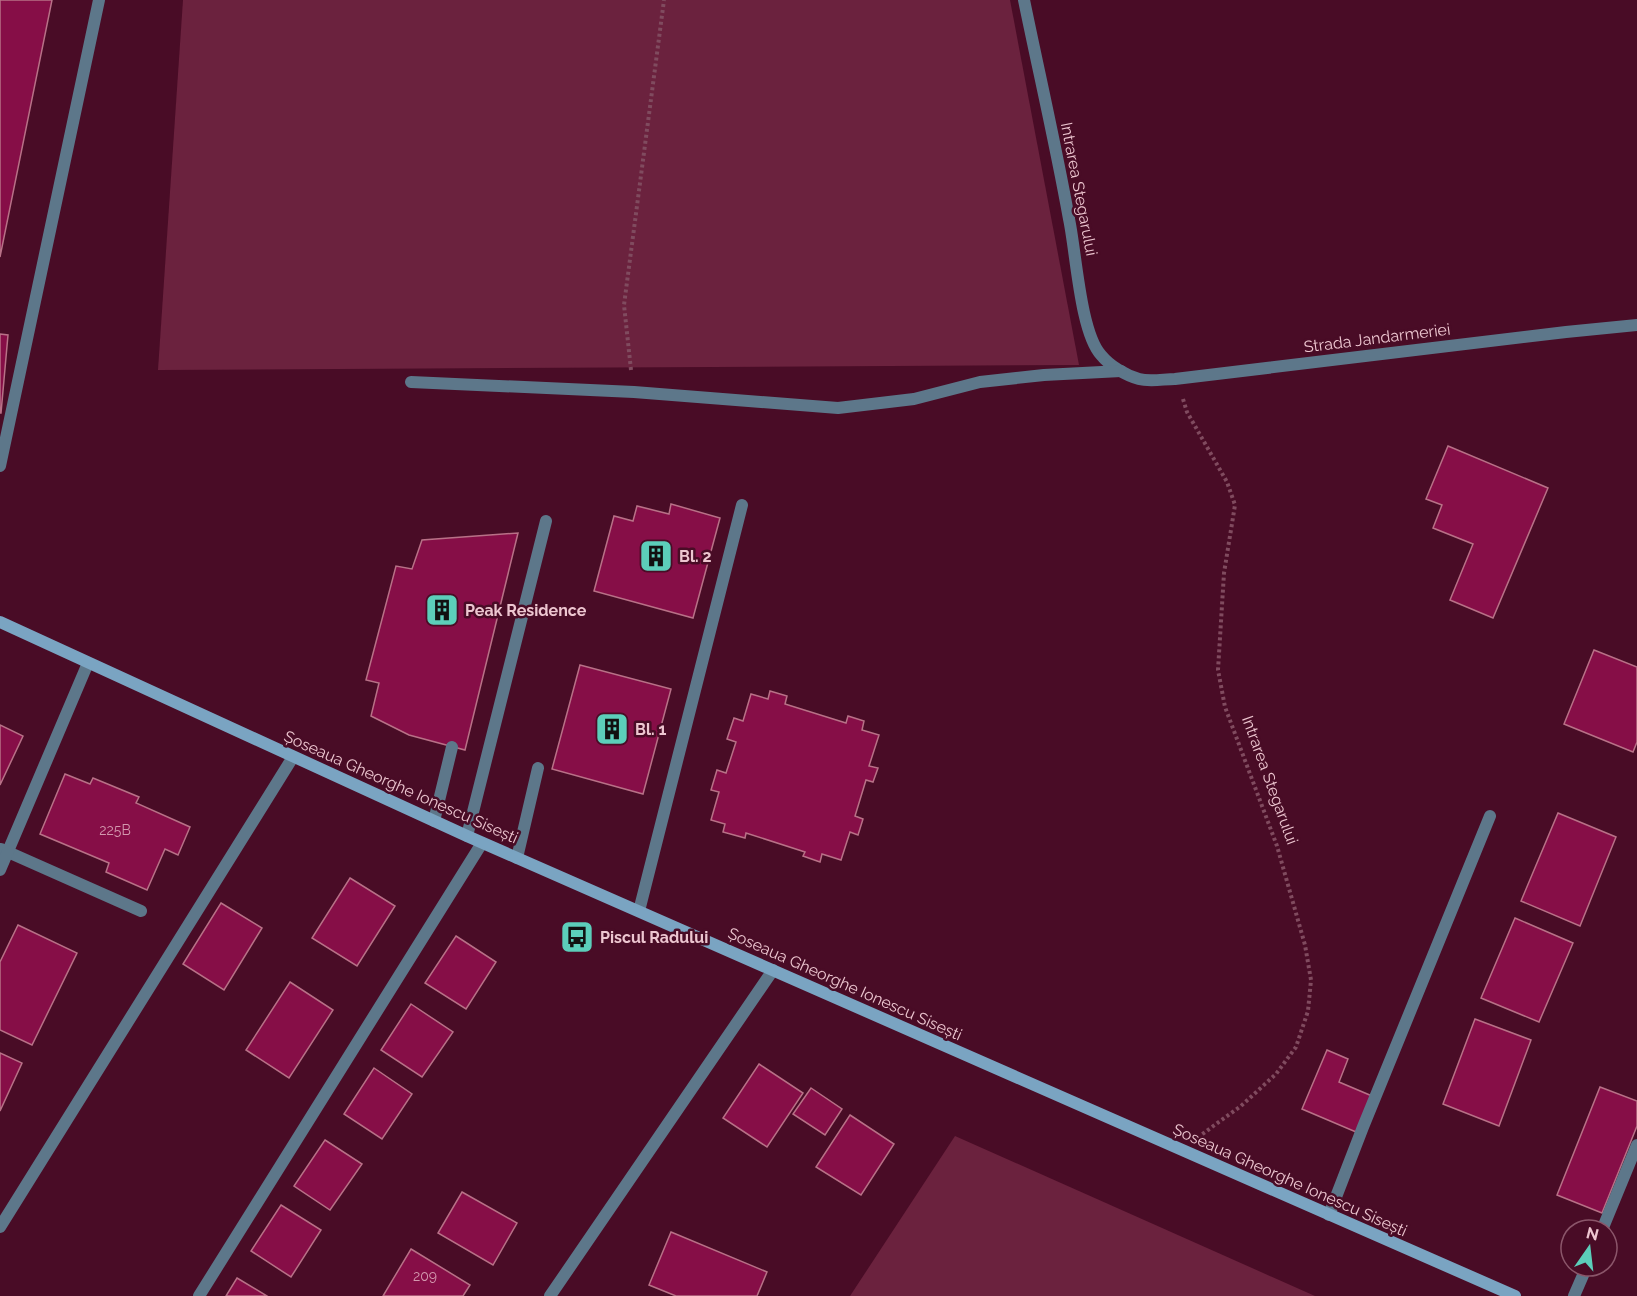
<svg xmlns="http://www.w3.org/2000/svg" width="1637" height="1296" font-family="Raleway,sans-serif">
  <rect width="100%" height="100%" fill="#490c26"/>
  <g fill="#6b223e">
    <polygon points="183,0 1010,0 1079,365 158,370"/>
    <polygon points="955,1136 1315,1296 850,1296"/>
  </g>
  <g fill="#860e47" stroke="#b87187" stroke-width="1.5">
    <polygon points="0,0 52,0 0,257"/>
    <polygon points="0,334 8,335 1,413 0,413"/>
    <polygon points="1448,446 1548,488 1493,618 1450,600 1473,544 1433,528 1442,505 1426,499"/>
    <polygon points="671,504 720,518 693,618 594,591 614,516 633,521 637,506 669,514"/>
    <polygon points="518,533 465,750 409,735 371,716 379,683 366,680 396,566 412,569 422,540"/>
    <polygon points="1594,650 1637,667 1637,742 1633,752 1564,724"/>
    <polygon points="580,665 671,689 643,794 552,769"/>
    <polygon points="770,691 787,696 785,704 846,723 848,716 864,721 862,730 879,735 869,766 878,768 873,782 866,780 855,816 863,819 858,835 850,832 841,860 822,854 820,862 803,856 805,852 746,833 745,838 723,832 725,824 711,820 719,792 711,790 717,770 726,773 736,742 727,739 734,718 743,721 751,694 768,699"/>
    <polygon points="0,725 23,736 0,785"/>
    <polygon points="65,774 90,784 93,778 139,797 136,803 190,827 178,855 165,849 147,890 106,872 109,863 40,834"/>
    <polygon points="1558,813 1616,837 1580,926 1521,901"/>
    <polygon points="350,878 395,906 357,966 312,938"/>
    <polygon points="221,903 262,928 224,990 183,964"/>
    <polygon points="1515,918 1573,943 1539,1022 1481,998"/>
    <polygon points="18,925 77,953 32,1045 0,1030 0,962"/>
    <polygon points="456,936 496,962 466,1009 425,983"/>
    <polygon points="290,982 333,1010 289,1078 246,1050"/>
    <polygon points="411,1004 453,1032 422,1077 381,1050"/>
    <polygon points="1475,1019 1531,1040 1499,1126 1443,1104"/>
    <polygon points="1327,1050 1348,1059 1339,1082 1372,1096 1356,1132 1302,1109"/>
    <polygon points="0,1053 22,1063 0,1111"/>
    <polygon points="759,1064 803,1093 767,1147 723,1118"/>
    <polygon points="374,1068 412,1094 382,1139 344,1114"/>
    <polygon points="1600,1087 1637,1101 1637,1126 1602,1213 1557,1195"/>
    <polygon points="811,1088 842,1109 825,1135 793,1114"/>
    <polygon points="850,1115 894,1144 861,1195 816,1167"/>
    <polygon points="325,1140 362,1164 330,1210 294,1186"/>
    <polygon points="462,1192 517,1223 493,1265 438,1233"/>
    <polygon points="281,1205 321,1230 291,1277 251,1251"/>
    <polygon points="671,1232 767,1272 757,1296 676,1296 649,1285"/>
    <polygon points="411,1249 470,1285 463,1296 383,1296"/>
    <polygon points="237,1278 267,1296 226,1296"/>
  </g>
  <g fill="none" stroke-linecap="round" stroke-linejoin="round">
    <g stroke="#804b5f" stroke-width="4" stroke-dasharray="3 3" stroke-linecap="butt">
      <polyline points="631,370 624,305 664,0"/>
      <polyline points="1183,399 1187,412 1227,482 1235,505 1224,573 1218,670 1225,707 1277,846 1305,945 1311,980 1308,1011 1296,1047 1276,1074 1241,1106 1201,1135"/>
    </g>
    <g stroke="#5d778a" stroke-width="12">
      <polyline points="434,821 452,747"/>
      <polyline points="467,836 546,521"/>
      <polyline points="517,858 538,768"/>
      <polyline points="639,911 742,505"/>
    </g>
    <g stroke="#5d778a" stroke-width="12">
      <path d="M1024,0C1039,73 1056,146 1069,219C1076,251 1080,332 1101,355C1110,366 1125,375 1139,379C1150,382 1164,379 1175,379L1566,332L1637,325"/>
      <polyline points="411,382 634,392 838,408 914,399 980,382 1044,375 1121,371"/>
      <polyline points="0,466 99,0"/>
      <polyline points="1,849 141,911"/>
      <polyline points="0,870 88,663"/>
      <polyline points="1329,1215 1363,1127 1490,816"/>
      <polyline points="0,1227 293,757"/>
      <polyline points="1602,1230 1637,1145"/>
      <polyline points="199,1296 482,843"/>
      <polyline points="550,1296 773,970"/>
      <polyline points="1574,1296 1587,1266"/>
    </g>
    <polyline stroke="#7aa4c2" stroke-width="12" points="0,622 467,836 1515,1296"/>
  </g>
  <defs>
    <symbol id="building-square" viewBox="-11 -11 22 22"><rect x="-9" y="-9" width="18" height="18" rx="4" fill="#5cceba" stroke="#490c26"/><path d="M-4-6H4V6H1V3H-1V6H-4ZM-2.5-4.3h1.7v1.8h-1.7ZM.8-4.3h1.7v1.8H.8ZM-2.5-1h1.7V.8h-1.7ZM.8-1h1.7V.8H.8Z" fill="#111"/></symbol>
    <symbol id="bus-square" viewBox="-11 -11 22 22"><rect x="-9" y="-9" width="18" height="18" rx="4" fill="#5cceba" stroke="#490c26"/><path d="M-5-6H5V4H4V6H2V4H-2V6H-4V4H-5ZM-3.5-4V0h7V-4ZM-3.5 1.2v1.5H-2V1.2ZM2 1.2v1.5H3.5V1.2Z" fill="#111"/></symbol>
  </defs>
  <g fill-rule="evenodd">
    <use href="#building-square" x="637" y="537" width="38" height="38"/>
    <use href="#building-square" x="423" y="591" width="38" height="38"/>
    <use href="#building-square" x="593" y="710" width="38" height="38"/>
    <use href="#bus-square" x="558" y="918" width="38" height="38"/>
  </g>
  <g text-anchor="middle" dominant-baseline="central" stroke-width="5" stroke-linejoin="round" paint-order="stroke">
    <g font-size="14" fill="#d398ae">
      <text x="115" y="830">225B</text>
      <text x="425" y="1276">209</text>
    </g>
    <g font-size="16" fill="#edc6d0" stroke="#490c26">
      <text transform="translate(1079 189) rotate(79)">Intrarea Stegarului</text>
      <text transform="translate(1377 338) rotate(-7)">Strada Jandarmeriei</text>
      <text transform="translate(1270 780) rotate(70)">Intrarea Stegarului</text>
      <text transform="translate(401 787) rotate(24)">Șoseaua Gheorghe Ionescu Sisești</text>
      <text transform="translate(845 984) rotate(24)">Șoseaua Gheorghe Ionescu Sisești</text>
      <text transform="translate(1290 1180) rotate(24)">Șoseaua Gheorghe Ionescu Sisești</text>
    </g>
    <g font-size="16" font-weight="bold" fill="#edc6d0" stroke="#490c26" text-anchor="start">
      <text x="679" y="556">Bl. 2</text>
      <text x="465" y="610">Peak Residence</text>
      <text x="635" y="729">Bl. 1</text>
      <text x="600" y="937">Piscul Radului</text>
    </g>
  </g>
  <g transform="translate(1589 1248) rotate(14)"><circle r="28" fill="#490c26" stroke="#8b566a" stroke-width="1.5"/>
  <path d="M0-4.5L10 22L0 15L-10 22Z" fill="#5cceba"/>
  <text y="-9" font-size="16" font-weight="bold" text-anchor="middle" fill="#edc6d0">N</text>
  </g>
</svg>
